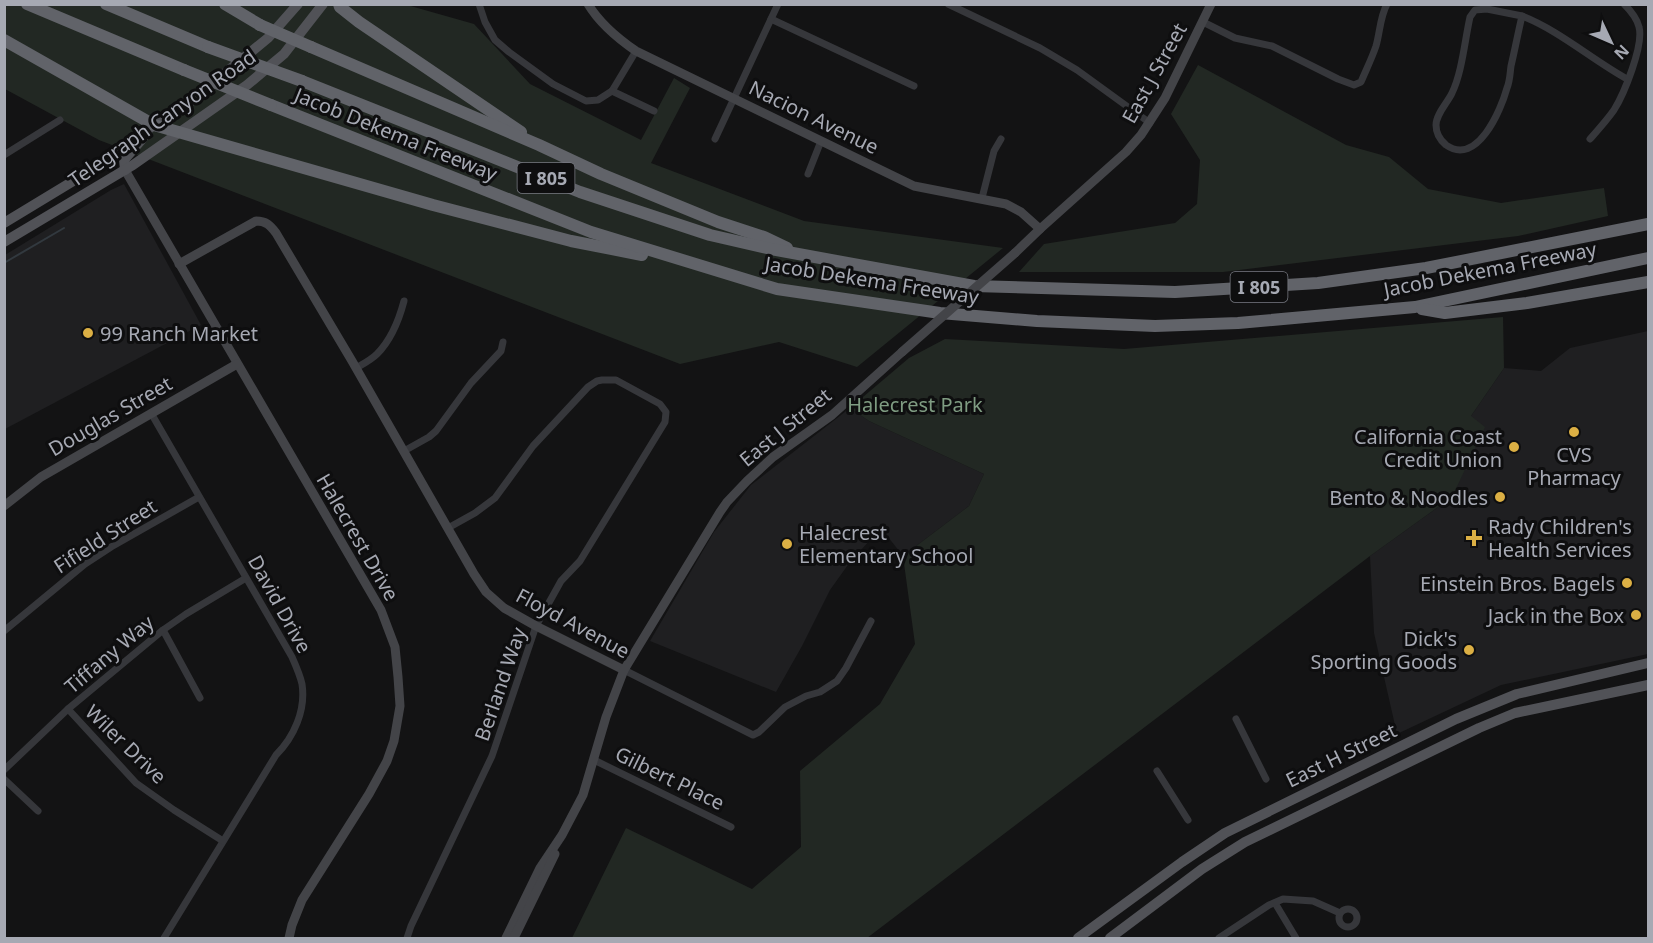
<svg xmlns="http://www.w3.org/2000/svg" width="1653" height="943" font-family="'Noto Sans',sans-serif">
  <rect width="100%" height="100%" fill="#131314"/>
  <g fill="#1f1f21">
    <polygon points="124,184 201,325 5,429 5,255 111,190"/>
    <polygon points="1648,331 1648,654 1501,685 1397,734 1374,633 1370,556 1452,497 1471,416 1504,368 1541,371 1570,348"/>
    <polygon points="850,408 869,421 984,474 969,506 903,556 881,528 850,562 830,590 802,646 776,692 650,641 714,532 751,485"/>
  </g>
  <g fill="#222823">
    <polygon points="5,5 407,5 474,24 530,84 641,140 674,78 690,88 651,163 804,221 1003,248 857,367 779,342 680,364 99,140 5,89"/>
    <polygon points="1198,65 1346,145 1389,157 1428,189 1501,203 1604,188 1608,216 1518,236 1223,272 1019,272 1044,244 1175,223 1197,204 1200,160 1171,114"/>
    <polygon points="1503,317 1504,368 1471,416 1485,427 1452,497 1370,556 867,938 572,938 626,828 752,889 801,847 800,771 880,704 915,644 903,556 969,506 984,474 869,421 850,408 909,358 945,339 1124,349"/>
  </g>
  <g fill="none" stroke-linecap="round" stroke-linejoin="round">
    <g stroke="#32393f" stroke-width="2">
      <polyline points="355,5 356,4"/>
      <polyline points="4,263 64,228"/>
    </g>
    <g stroke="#36373b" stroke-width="7">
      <polyline points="479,4 485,22 495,40 509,52 553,84 586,101 598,100 612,91 636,51"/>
      <polyline points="948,4 1040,48 1077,70 1150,123"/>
      <path d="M1487,9L1522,16C1518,33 1515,49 1511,66C1510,73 1510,81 1507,88C1501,110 1477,167 1446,145C1440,140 1436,133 1436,125C1436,114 1448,102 1452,93C1462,73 1465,39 1470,17L1475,10Z"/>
      <path d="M1522,16C1560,31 1591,59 1627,79"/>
      <polyline points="771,19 914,86"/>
      <path d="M1203,22L1235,38L1272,46L1338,79L1354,85L1361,82C1366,70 1372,58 1376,46C1380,32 1380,17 1387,4"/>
      <polyline points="612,91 654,111"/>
      <polyline points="715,139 778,4"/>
      <path d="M1590,139C1598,130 1607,120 1614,110C1624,94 1644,45 1639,27C1637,18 1631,11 1624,4"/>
      <polyline points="4,155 60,120"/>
      <polyline points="808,174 821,141"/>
      <polyline points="982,198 994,151 1001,139"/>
      <path d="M356,368C363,364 371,360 377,354C391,340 399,320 404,301"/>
      <path d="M151,413L292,657C296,666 300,675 302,684C306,710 294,737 276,755L164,938"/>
      <polyline points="404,451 429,437 436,431 471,383 501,351 503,342"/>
      <polyline points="163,630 200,698"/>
      <polyline points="4,631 85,564 111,547 199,497"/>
      <polyline points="624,670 753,735 759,732 785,707 806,696 820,692 837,681 846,668 871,621"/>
      <polyline points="68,709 136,783 174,810 223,841"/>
      <polyline points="1236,719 1266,779"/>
      <polyline points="594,760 731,827"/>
      <polyline points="4,770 68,709 163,630 186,614 246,578"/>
      <polyline points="1157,771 1188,820"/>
      <polyline points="4,779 38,811"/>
      <polyline points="1275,903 1296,938"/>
      <circle cx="1348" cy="918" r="9"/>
      <polyline points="407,938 411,926 492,756 536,626 561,581 580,561 665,422 666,412 660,404 616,380 602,380 597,381 588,387 533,446 495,498 475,513 448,528"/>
      <polyline points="1219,938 1269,905 1283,899 1313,901 1340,913"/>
    </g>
    <g stroke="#434448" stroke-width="9">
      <path d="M588,4C600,24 617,38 636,51L914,186L1006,204L1021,212L1040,229"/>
      <polyline points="125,170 381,610 395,647 398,677 400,706 394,741 387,761 369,794 302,900 292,925 289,938"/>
      <polyline points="1015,253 1040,229 1126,152 1141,135 1165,98 1211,4"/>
      <path d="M179,264L256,221C266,221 270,225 276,233L352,361L474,574L486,592L504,608L536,626L624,670"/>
      <polyline points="4,506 41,477 237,364"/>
      <polyline points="506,938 540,868 562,835 583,795 606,717 624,670 720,512 727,502 747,481 773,457 832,415 902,352"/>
      <polyline points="514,938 555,854"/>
    </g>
    <g stroke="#515257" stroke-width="10">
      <polyline points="125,170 124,160 143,138"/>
      <polyline points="4,223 98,166 154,125 191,101 268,38 298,4"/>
      <polyline points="4,242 133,165 247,85 284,54 323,4"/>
      <polyline points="1078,938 1182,862 1225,833 1456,719 1517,694 1648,663"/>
      <polyline points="1110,938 1202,869 1245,842 1479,728 1515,713 1648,685"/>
    </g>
    <g stroke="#616369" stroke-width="12">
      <polyline points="27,4 184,70"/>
      <polyline points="106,4 208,47"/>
      <polyline points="225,4 260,25"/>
      <polyline points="339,4 340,7 359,22 521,132"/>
      <polyline points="4,40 154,125 433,205 571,241 642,255"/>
      <polyline points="311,47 539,145 601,174 718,222 764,237 787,248"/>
      <polyline points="302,81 580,192 710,235 771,249 974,286 1175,292 1318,283 1426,268 1648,224"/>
      <polyline points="271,105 591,232 777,289 940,313 1037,321 1155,326 1238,323 1415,307 1648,258"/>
      <polyline points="1422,309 1445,313 1527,303 1648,282"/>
    </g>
    <polyline stroke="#434448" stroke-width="9" points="902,352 1015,253"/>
    <g stroke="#616369" stroke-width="12">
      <polyline points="260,25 311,47"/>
      <polyline points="208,47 302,81"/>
      <polyline points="184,70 271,105"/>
    </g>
  </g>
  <g fill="#dbaf44" stroke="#0e0e0f" stroke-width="2">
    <circle cx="88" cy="333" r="6"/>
    <circle cx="1574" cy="432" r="6"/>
    <circle cx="1514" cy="447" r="6"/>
    <circle cx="1500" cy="497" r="6"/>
    <path d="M1471 529h6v6h6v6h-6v6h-6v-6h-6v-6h6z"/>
    <circle cx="787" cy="544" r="6"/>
    <circle cx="1627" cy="583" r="6"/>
    <circle cx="1636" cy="615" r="6"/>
    <circle cx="1469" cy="650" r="6"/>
  </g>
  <g text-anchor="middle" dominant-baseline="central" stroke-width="6" stroke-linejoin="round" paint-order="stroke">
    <g fill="#0e0e0f" stroke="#787a82" stroke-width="1.5">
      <rect x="517.5" y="163" width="57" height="30" rx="4.5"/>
      <rect x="1230.5" y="272" width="57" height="30" rx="4.5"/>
    </g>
    <g font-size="18" font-weight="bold" fill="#a6a9b3">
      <text x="546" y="178">I 805</text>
      <text x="1259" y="287">I 805</text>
    </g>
    <g font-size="20" fill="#a6a9b3" stroke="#0e0e0f">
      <text transform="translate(1154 73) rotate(-61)">East J Street</text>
      <text transform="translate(814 117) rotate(26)">Nacion Avenue</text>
      <text transform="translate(162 118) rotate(-35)">Telegraph Canyon Road</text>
      <text transform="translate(396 134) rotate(22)">Jacob Dekema Freeway</text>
      <text transform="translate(1490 269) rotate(-11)">Jacob Dekema Freeway</text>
      <text transform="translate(872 280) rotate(9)">Jacob Dekema Freeway</text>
      <text transform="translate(110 416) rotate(-30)">Douglas Street</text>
      <text transform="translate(785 427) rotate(-39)">East J Street</text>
      <text transform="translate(105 536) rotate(-33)">Fifield Street</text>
      <text transform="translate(358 537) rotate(60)">Halecrest Drive</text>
      <text transform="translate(280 604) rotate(61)">David Drive</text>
      <text transform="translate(573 623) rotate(28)">Floyd Avenue</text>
      <text transform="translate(109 654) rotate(-40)">Tiffany Way</text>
      <text transform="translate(500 684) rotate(-71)">Berland Way</text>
      <text transform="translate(126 744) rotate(44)">Wiler Drive</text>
      <text transform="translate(1341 755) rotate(-26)">East H Street</text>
      <text transform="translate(670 778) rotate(26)">Gilbert Place</text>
    </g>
    <g font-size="20" fill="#a6a9b3" stroke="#0e0e0f" text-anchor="end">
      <text x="100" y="333" text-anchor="start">99 Ranch Market</text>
      <text x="1502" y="436">California Coast<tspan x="1502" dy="23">Credit Union</tspan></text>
      <text x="1574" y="454" text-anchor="middle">CVS<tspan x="1574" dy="23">Pharmacy</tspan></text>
      <text x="1488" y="497">Bento &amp; Noodles</text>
      <text x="1488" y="526" text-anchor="start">Rady Children's<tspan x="1488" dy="23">Health Services</tspan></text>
      <text x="799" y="532" text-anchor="start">Halecrest<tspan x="799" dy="23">Elementary School</tspan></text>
      <text x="1615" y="583">Einstein Bros. Bagels</text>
      <text x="1624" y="615">Jack in the Box</text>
      <text x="1457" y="638">Dick's<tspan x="1457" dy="23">Sporting Goods</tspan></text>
    </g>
    <g font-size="20" fill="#7f9c82" stroke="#0e0e0f">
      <text x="915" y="404">Halecrest Park</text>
    </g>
  </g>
  <rect width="1653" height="943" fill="none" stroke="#a6a9b3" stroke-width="12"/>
  <g transform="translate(1611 42) rotate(134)" stroke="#0e0e0f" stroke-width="4.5" paint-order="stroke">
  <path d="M0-4.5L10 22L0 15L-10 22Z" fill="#a6a9b3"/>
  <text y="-9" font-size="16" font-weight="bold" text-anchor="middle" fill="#a6a9b3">N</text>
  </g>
</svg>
